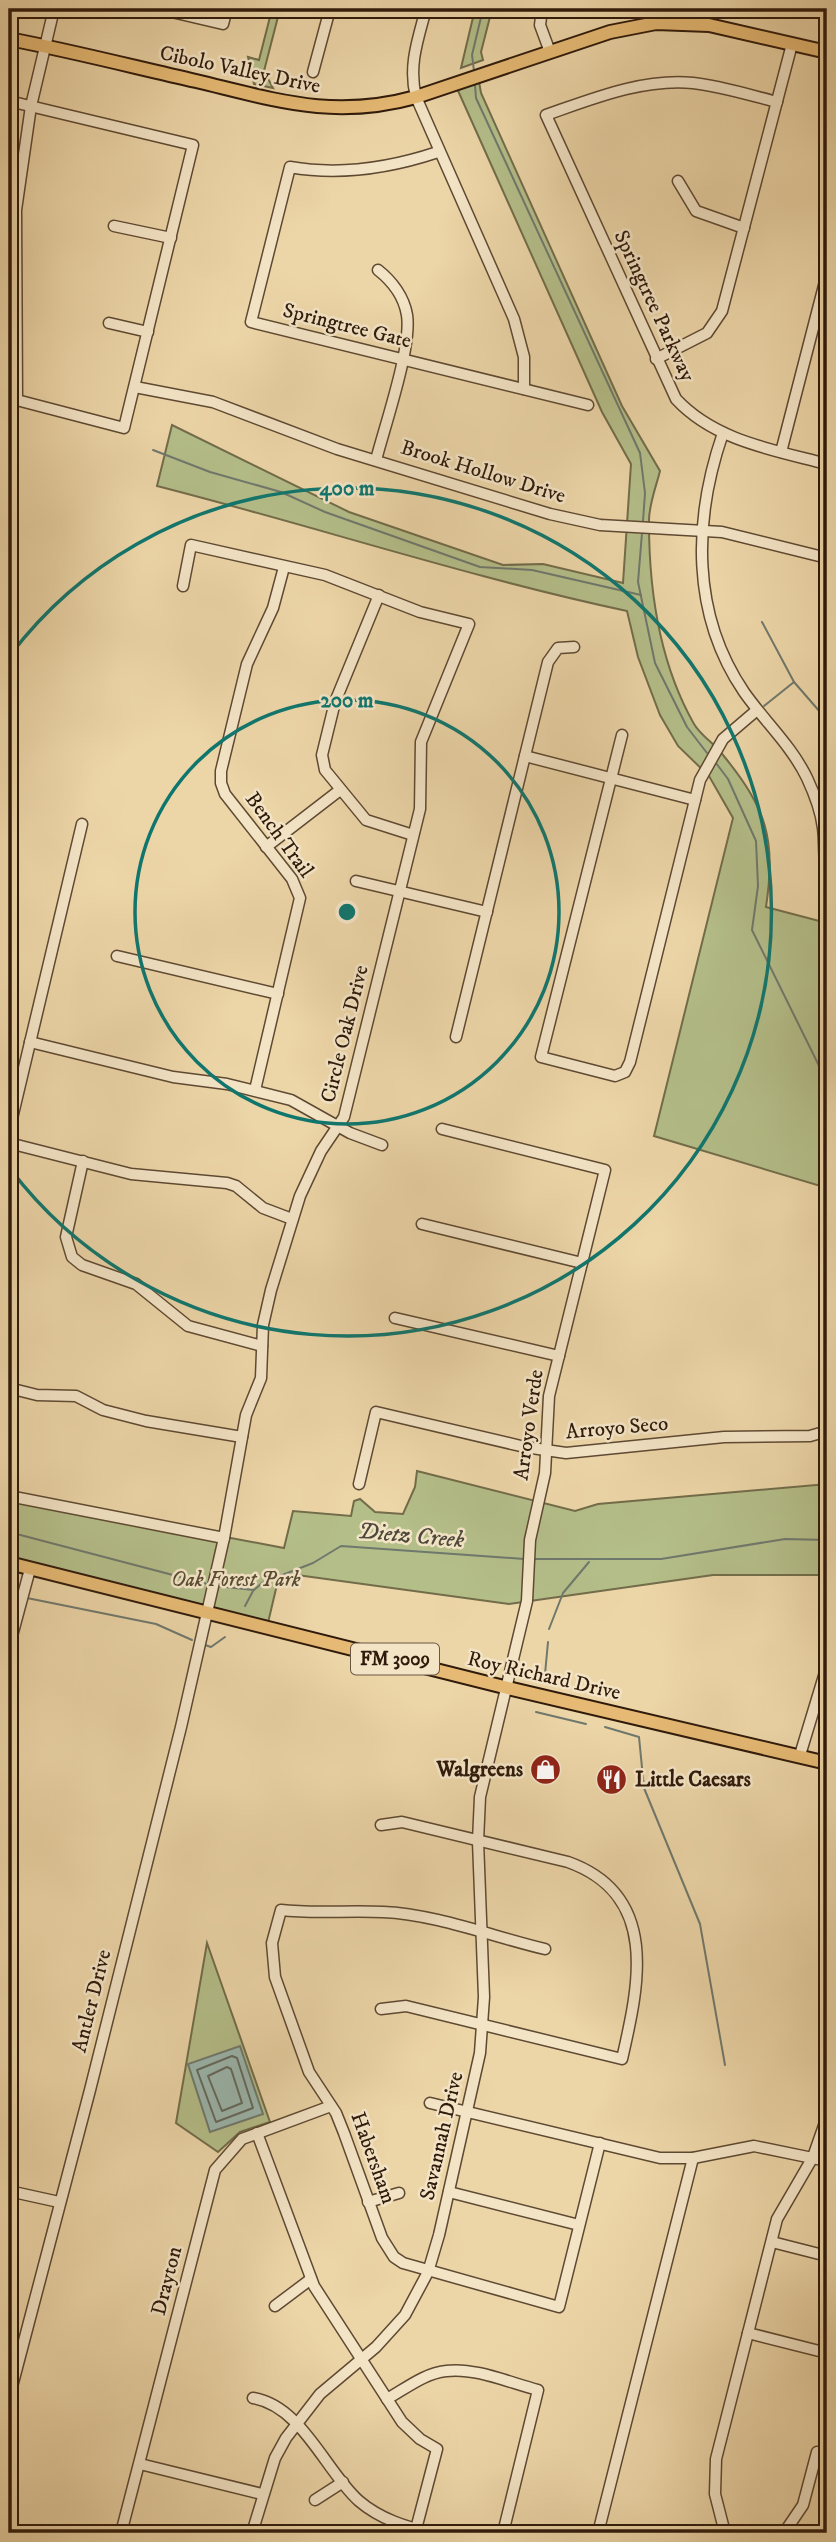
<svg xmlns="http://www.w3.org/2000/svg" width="836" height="2542" font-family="'IM FELL DW Pica',serif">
  <rect width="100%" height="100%" fill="#ecd5a7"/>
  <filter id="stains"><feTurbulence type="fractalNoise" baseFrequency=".00286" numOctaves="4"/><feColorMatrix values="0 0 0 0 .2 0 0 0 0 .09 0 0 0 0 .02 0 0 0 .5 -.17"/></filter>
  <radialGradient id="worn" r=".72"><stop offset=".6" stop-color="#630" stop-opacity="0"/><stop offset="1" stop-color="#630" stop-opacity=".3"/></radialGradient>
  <g fill="#b4be89" stroke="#726c4a" stroke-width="2">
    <polygon points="272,9 280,9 264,71 273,88 254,84 248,57 259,60"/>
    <polygon points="475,9 492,9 481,52 483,60 461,68"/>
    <path d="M478,76L481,93L622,406L660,471C656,487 648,507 649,523C649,591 660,664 694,724C701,736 715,744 723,755C767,809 776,839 766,907L827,923V1188L654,1136L733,818L709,776L678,746L660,715L638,657L627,611C468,577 314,526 157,486L172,425L349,512L503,565L543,564L623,583L631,464L602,412L455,84Z"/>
    <polygon points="417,1471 575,1511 598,1504 827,1484 827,1575 713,1575 509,1604 297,1575 279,1576 267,1627 9,1563 9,1496 284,1548 293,1511 351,1516 354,1501 360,1499 375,1512 403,1514 415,1487"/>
    <polygon points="207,1943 270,2122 240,2132 218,2152 176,2123"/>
  </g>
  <polygon fill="#9ab7af" stroke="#6f786d" stroke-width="2" points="240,2046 263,2114 210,2132 188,2064"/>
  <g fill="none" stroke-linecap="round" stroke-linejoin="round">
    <g stroke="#64685d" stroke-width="2">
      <polygon points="232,2056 237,2058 253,2108 216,2122 197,2070"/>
      <polygon points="227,2067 231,2069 242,2103 222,2111 208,2076"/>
    </g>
    <g stroke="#6f786d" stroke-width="2">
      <polyline points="474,71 472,55 483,9"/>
      <polyline points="475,85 476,98 640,453 645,493 643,521"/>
      <polyline points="153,450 210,472 281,492 325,512 480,567 532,570 641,595"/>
      <polyline points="642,533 638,582 655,663 687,727 707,753"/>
      <polyline points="762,622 794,682 827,720"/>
      <polyline points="764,706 794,682"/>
      <polyline points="716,763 728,779 756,841 758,886 752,930 827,1082"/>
      <polyline points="826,1449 827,1451"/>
      <polyline points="9,1532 211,1585"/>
      <polyline points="534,1559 661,1559 785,1539 827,1540"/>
      <polyline points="216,1586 254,1590 262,1583 313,1563 341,1546 524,1559"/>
      <polyline points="9,1596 18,1597"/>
      <polyline points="27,1598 156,1624 192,1640"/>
      <polyline points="245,1606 253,1591"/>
      <polyline points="549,1629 563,1593 589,1562"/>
      <polyline points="205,1645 211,1647 225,1637"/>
      <polyline points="545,1674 548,1642"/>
      <polyline points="536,1712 586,1724"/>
      <polyline points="605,1727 639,1737 644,1788 700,1924 725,2065"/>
    </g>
    <defs>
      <g id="minor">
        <polyline points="159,9 223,24 227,9"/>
        <path d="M426,9C418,39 408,66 416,97L514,319L524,357V389"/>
        <polyline points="542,9 540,25 550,52"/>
        <polyline points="313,72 330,9"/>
        <polyline points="9,101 193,145 124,428 9,398"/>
        <path d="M777,102C749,95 721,86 693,83C643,78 592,99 546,115L676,399C715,441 774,450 827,464"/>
        <path d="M438,152C390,168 341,176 290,167L251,322L588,405"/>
        <polyline points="678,181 696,211 744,228"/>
        <polyline points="114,226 171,238"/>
        <polyline points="109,323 148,332"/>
        <polyline points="656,359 707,333 722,311 792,44"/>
        <polyline points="135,387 213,402 337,449 550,514 600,525 722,532 827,558"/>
        <polyline points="17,400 16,210 31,106 54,9"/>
        <path d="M723,433C693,520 691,614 744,692C765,722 791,745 807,778C814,793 821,811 823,828C825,843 823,861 827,875"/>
        <polyline points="781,452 827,274"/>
        <path d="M376,460C385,425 412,347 407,315C404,297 392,281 378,270"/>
        <polyline points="379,595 335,702 322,755 325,770 366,820 413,835"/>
        <polyline points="622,735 541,1057 615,1076 625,1072 630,1062 700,780 723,739 757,710"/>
        <polyline points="525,756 695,800"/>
        <polyline points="266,847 340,790"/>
        <polyline points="356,881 487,912"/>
        <polyline points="117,956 278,994"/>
        <polyline points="456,1037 548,662 558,648 574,647"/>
        <polyline points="30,1042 173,1077 227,1084 291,1100 350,1133 382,1145"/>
        <polyline points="255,1090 300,898 292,879 225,794 221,783 221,771 247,664 273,608 284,567"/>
        <polyline points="9,1131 82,824"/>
        <polyline points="9,1143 131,1174 227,1183 236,1186 263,1208 292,1219"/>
        <polyline points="83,1161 66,1237 72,1257 82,1265 136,1284 188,1326 262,1346"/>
        <polyline points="422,1224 582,1263"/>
        <polyline points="395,1318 559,1356"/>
        <polyline points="9,1388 37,1395 76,1396 103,1410 146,1421 242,1437"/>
        <polyline points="359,1484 376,1412 525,1447 566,1453 724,1437 810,1436 824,1432"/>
        <polyline points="9,1496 224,1538"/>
        <polyline points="9,1647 30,1569"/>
        <polyline points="800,1755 827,1666"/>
        <path d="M381,1825L402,1822L568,1862C660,1895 639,1985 622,2059L406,2006L381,2009"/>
        <path d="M545,1949C494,1937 435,1914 383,1912C349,1910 315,1914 281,1910L272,1943L275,1977L309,2072L336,2113L344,2133L382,2238L394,2257L403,2263L559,2307L600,2143"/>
        <polyline points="430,2103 660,2158 693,2158 754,2146 827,2161"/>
        <polyline points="257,2133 314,2286 402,2422 420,2439 437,2449 416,2529"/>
        <polyline points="9,2191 59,2202"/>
        <polyline points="449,2192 579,2225"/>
        <polyline points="368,2202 399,2193"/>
        <polyline points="772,2242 827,2256"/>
        <polyline points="275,2306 311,2279"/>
        <polyline points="748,2333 827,2353"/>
        <polyline points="9,2398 90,2090 181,1727 224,1538 246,1415 261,1378 263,1325 271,1290 300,1196 321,1151 344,1117 420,809 421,742 469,624 420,612 325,575 191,545 183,586"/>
        <path d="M253,2398C302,2406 326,2472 359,2501C380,2519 406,2527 432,2533"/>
        <path d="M387,2399C405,2389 425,2373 446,2371C475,2367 510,2383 538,2390L503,2533"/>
        <polyline points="140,2464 262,2494"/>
        <polyline points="315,2500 343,2482"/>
        <polyline points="121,2533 215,2170 242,2139 331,2106"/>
        <polyline points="252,2533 275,2458 286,2438 320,2394 376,2347 405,2315 428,2272 439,2235 480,2053 484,1997 478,1841 480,1797 527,1601 530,1540 545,1473 549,1396 605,1170 442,1129"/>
        <polyline points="598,2533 693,2158"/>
        <polyline points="725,2533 715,2494 716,2459 777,2219 813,2157 827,2117"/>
        <polyline points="784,2533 803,2505 817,2452 827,2454"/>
      </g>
      <g id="major">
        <path d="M9,39C72,51 134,67 196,81C276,100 333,120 416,97L610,32L656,23L709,25L827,52"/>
        <polyline points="9,1563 508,1688 827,1763"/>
      </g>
    </defs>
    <use href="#minor" stroke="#5e4932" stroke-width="13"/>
    <use href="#major" stroke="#2f1a0b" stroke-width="16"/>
    <use href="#minor" stroke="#f3e4c6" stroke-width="10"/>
    <use href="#major" stroke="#e6ba74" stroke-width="12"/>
  </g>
  <g fill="none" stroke="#0f766e" stroke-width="3.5">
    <circle cx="347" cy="912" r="212"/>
    <path d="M11 654A424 424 0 1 1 11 1170"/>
  </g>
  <defs>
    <symbol id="shop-disc" viewBox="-11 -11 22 22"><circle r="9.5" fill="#8f2418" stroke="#f3e4c6"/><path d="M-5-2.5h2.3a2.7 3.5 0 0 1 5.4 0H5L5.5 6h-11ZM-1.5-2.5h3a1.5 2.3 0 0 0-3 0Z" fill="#fff"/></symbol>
    <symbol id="restaurant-disc" viewBox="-11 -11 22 22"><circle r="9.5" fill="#8f2418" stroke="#f3e4c6"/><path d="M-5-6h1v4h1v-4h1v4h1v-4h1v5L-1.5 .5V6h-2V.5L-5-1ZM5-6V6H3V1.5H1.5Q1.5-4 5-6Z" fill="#fff"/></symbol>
  </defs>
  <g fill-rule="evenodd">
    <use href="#shop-disc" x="528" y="1752" width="35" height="35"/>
    <use href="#restaurant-disc" x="594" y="1762" width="35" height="35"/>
  </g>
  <g text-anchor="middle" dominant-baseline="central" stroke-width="5" stroke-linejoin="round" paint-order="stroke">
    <rect fill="#f3e4c6" stroke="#6a5743" stroke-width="2" x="351" y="1643.5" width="88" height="31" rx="5"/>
    <g font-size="19" font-weight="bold" fill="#2f1a0b">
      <text x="395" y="1659">FM 3009</text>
    </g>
    <g font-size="21" fill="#2f1a0b" stroke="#f3e4c6">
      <text transform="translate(240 70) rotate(12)">Cibolo Valley Drive</text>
      <text transform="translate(654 306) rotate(65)">Springtree Parkway</text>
      <text transform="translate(347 326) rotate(14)">Springtree Gate</text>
      <text transform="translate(483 472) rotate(17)">Brook Hollow Drive</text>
      <text transform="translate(279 835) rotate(54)">Bench Trail</text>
      <text transform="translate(345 1034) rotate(-76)">Circle Oak Drive</text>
      <text transform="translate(529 1425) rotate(-82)">Arroyo Verde</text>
      <text transform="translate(617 1428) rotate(-5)">Arroyo Seco</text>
      <text transform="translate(544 1676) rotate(13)">Roy Richard Drive</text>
      <text transform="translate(92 2001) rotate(-76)">Antler Drive</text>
      <text transform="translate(442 2136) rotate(-77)">Savannah Drive</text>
      <text transform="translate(373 2158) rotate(70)">Habersham</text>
      <text transform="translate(167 2281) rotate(-76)">Drayton</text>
    </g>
    <g font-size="21" font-style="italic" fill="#574b31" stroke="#f3e4c6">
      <text x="236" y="1580">Oak Forest Park</text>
    </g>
    <g font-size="21" font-weight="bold" fill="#2f1a0b" stroke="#f3e4c6" text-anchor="end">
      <text x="523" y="1770">Walgreens</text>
      <text x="635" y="1780" text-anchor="start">Little Caesars</text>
    </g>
    <g font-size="23" font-style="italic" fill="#4f493c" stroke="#f3e4c6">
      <text transform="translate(411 1536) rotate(5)">Dietz Creek</text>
    </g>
  </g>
  <circle cx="347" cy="912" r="10" fill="#0f766e" stroke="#f3e4c6" stroke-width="3.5"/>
  <g font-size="21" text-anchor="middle" font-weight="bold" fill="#0f766e" stroke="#f3e4c6" stroke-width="5" stroke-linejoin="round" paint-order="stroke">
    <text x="347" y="495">400 m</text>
    <text x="347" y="707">200 m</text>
  </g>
  <rect width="836" height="2542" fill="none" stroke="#ecd5a7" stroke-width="35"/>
  <rect x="10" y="10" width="815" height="2521" fill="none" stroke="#2f1a0b" stroke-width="3.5"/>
  <rect x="18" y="18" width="801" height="2507" fill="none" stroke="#2f1a0b" stroke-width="2"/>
  <rect width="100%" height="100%" filter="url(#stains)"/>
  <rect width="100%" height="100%" fill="url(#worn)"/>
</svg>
